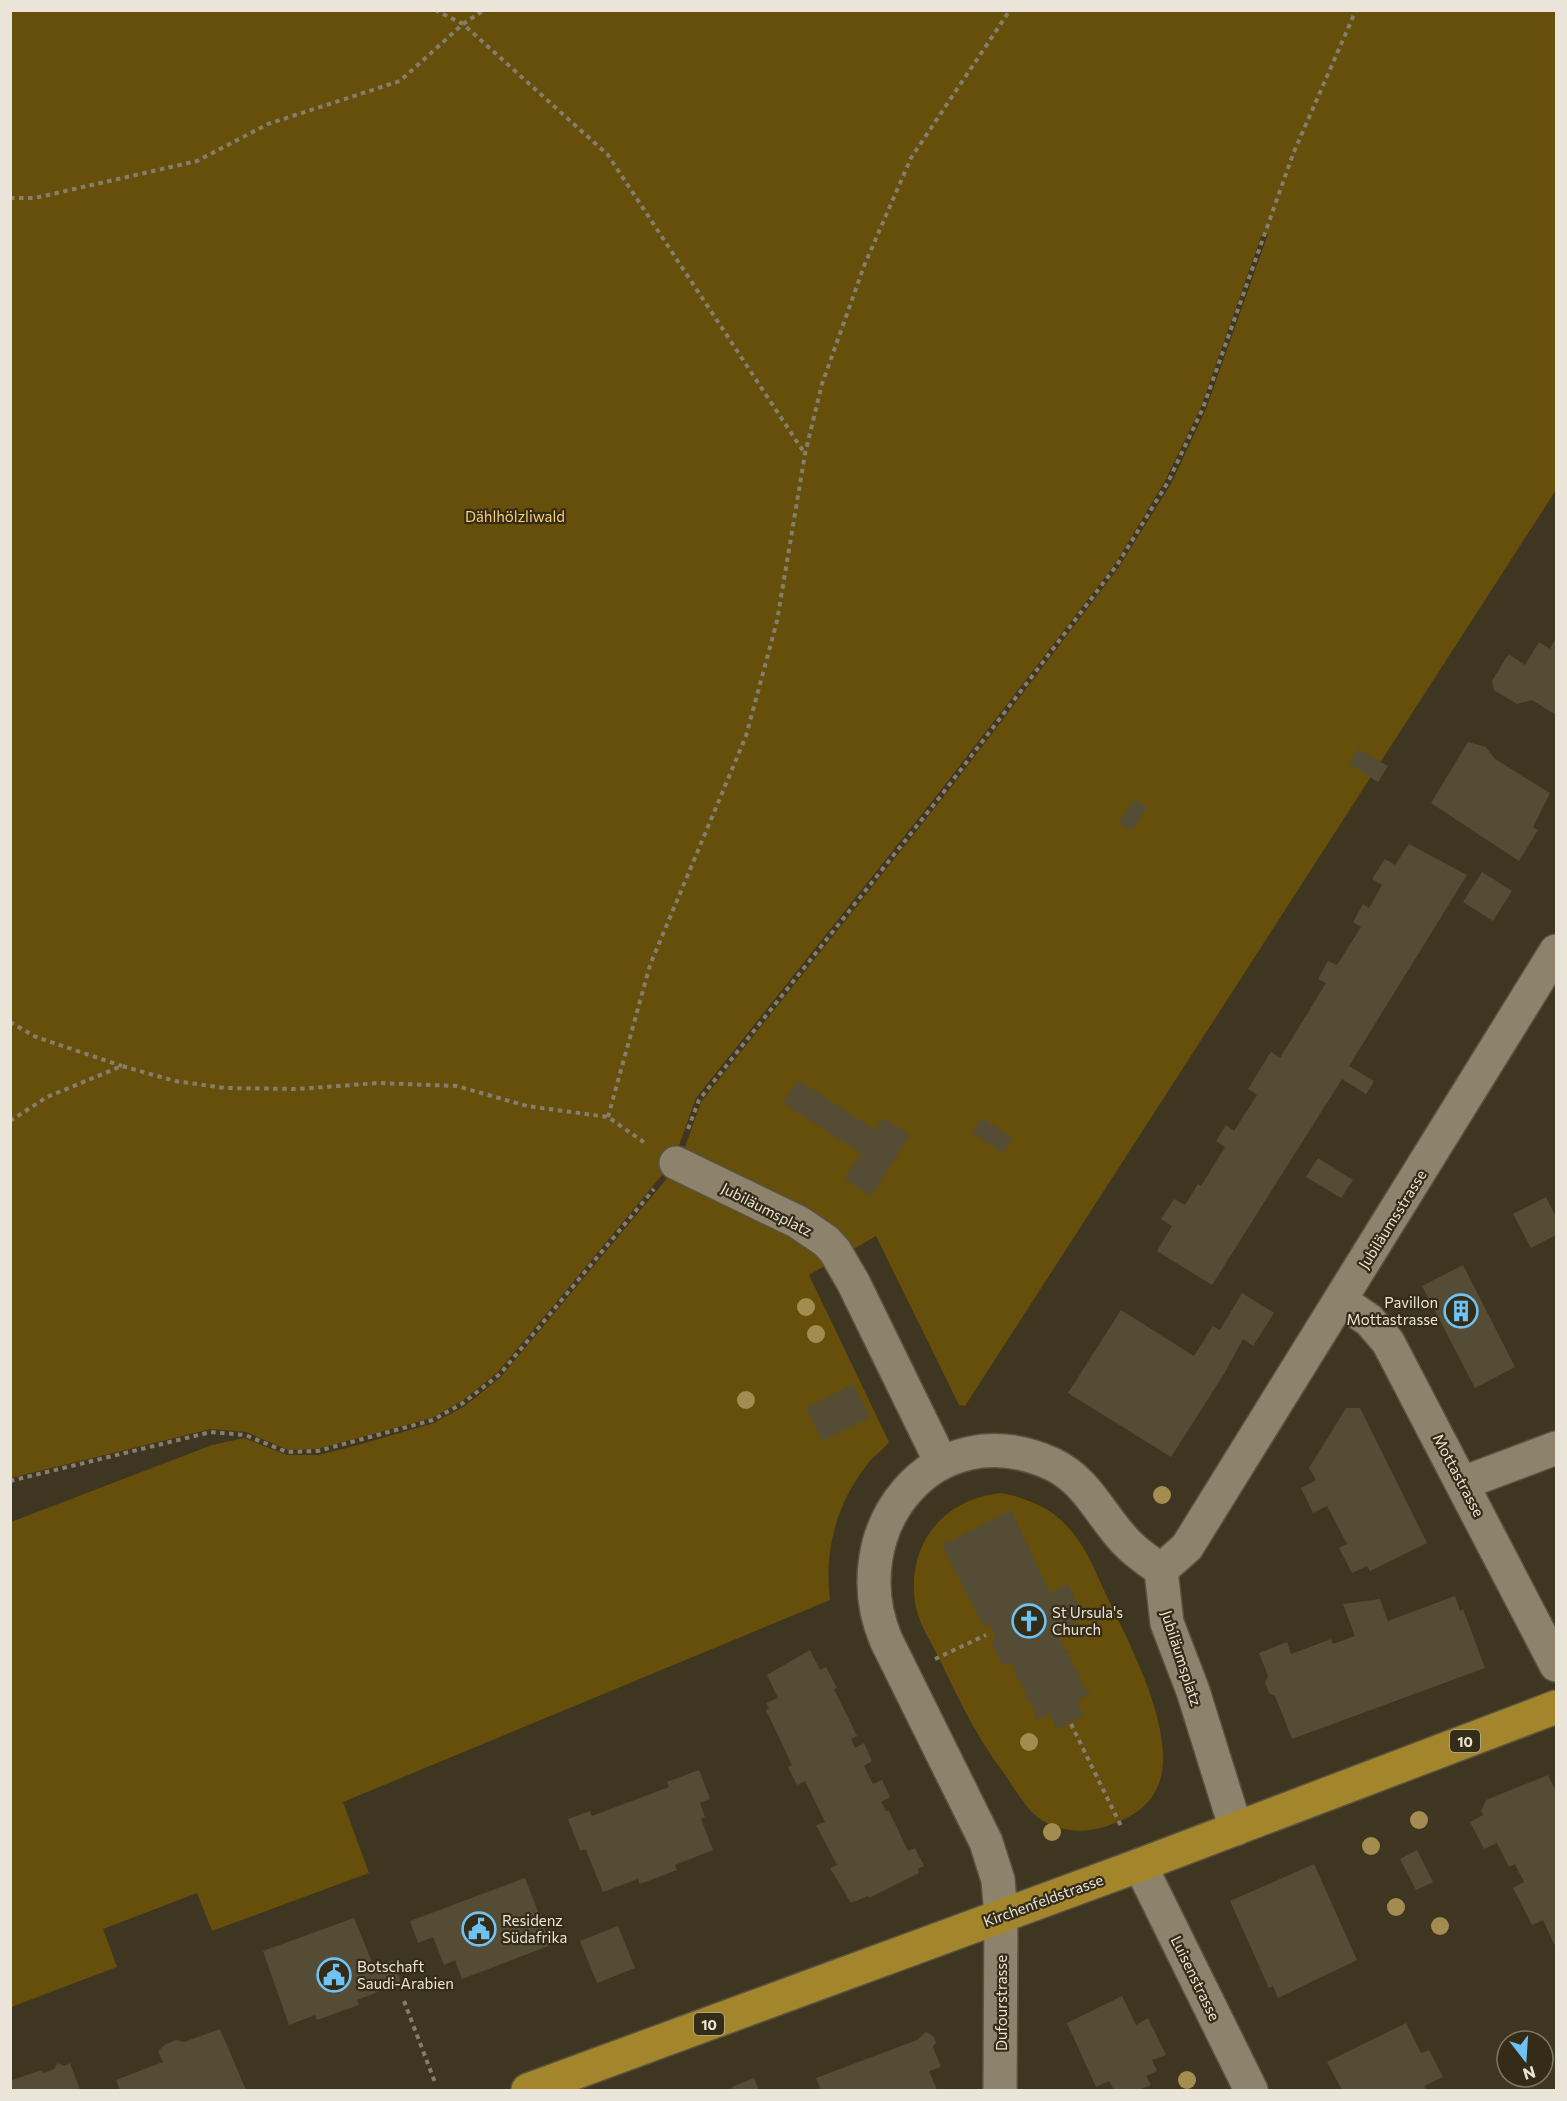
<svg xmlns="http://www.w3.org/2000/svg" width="1567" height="2101" font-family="Commissioner,sans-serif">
  <rect width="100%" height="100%" fill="#3f3621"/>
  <g fill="#664e0b">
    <path d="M11,11H1556V490L965,1406L959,1405L876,1236L809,1275L889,1442C882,1451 872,1457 866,1466C836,1505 824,1551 830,1600L343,1802L369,1873L212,1931L197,1893L103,1929L117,1967L11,2007V1522L212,1445L244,1438L287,1455H318L351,1447L434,1423L465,1406L501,1377L679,1164L701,1102L946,794L1119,567L1171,484L1206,409L1268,234H1262L1201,407L1165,481L1115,564L941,790L696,1098L673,1162L498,1372L462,1401L432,1418L317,1449L288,1450L246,1432L211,1429L11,1478Z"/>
    <path d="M1001,1493C1024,1497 1049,1507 1065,1524C1087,1546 1097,1576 1110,1603C1131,1646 1177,1735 1159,1783C1150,1808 1129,1819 1104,1827C1083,1833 1063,1832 1043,1821C1027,1812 1014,1787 1003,1772C975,1734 959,1700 939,1658C931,1642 920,1625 916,1608C904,1548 941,1499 1001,1493Z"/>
  </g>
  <g fill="#554c36">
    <polygon points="1556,638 1556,715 1532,700 1517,704 1494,690 1492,681 1507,656 1510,655 1525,665 1539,642 1550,649"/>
    <polygon points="1468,742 1486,747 1495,759 1550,793 1533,827 1538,830 1519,861 1431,803"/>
    <polygon points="1358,749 1388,766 1378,782 1349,764"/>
    <polygon points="1134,799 1147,807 1132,831 1119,823"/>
    <polygon points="1409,844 1467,875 1349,1066 1374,1081 1370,1088 1366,1094 1342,1079 1212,1285 1157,1251 1172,1226 1161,1219 1174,1199 1185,1205 1198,1184 1201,1186 1225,1147 1216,1141 1226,1125 1234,1131 1257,1095 1248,1089 1259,1071 1271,1052 1280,1058 1326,983 1318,979 1328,961 1337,965 1361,927 1353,922 1363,904 1369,908 1382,885 1372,879 1385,859 1395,865"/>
    <polygon points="1482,872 1512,891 1493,921 1463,902"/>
    <polygon points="798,1080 875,1130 883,1118 910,1135 871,1196 844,1179 861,1153 783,1103"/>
    <polygon points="982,1118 1012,1137 1003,1153 972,1133"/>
    <polygon points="1318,1158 1353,1180 1341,1198 1306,1177"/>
    <polygon points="1546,1197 1556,1217 1556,1235 1531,1248 1513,1214"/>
    <polygon points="1463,1265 1515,1367 1475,1388 1422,1286"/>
    <polygon points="1242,1293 1274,1313 1253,1346 1243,1339 1224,1374 1171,1457 1068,1393 1121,1310 1194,1356 1213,1326 1220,1330"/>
    <polygon points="853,1384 870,1417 822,1441 806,1408"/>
    <polygon points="1346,1408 1360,1408 1427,1543 1370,1571 1367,1566 1352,1573 1339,1548 1347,1544 1327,1506 1313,1513 1301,1488 1316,1480 1309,1468"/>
    <polygon points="1011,1510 1050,1593 1068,1584 1084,1618 1059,1630 1058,1634 1066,1652 1069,1650 1071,1653 1068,1654 1076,1671 1079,1670 1081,1673 1078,1675 1086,1691 1089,1690 1090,1693 1077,1701 1084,1715 1057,1729 1050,1714 1036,1720 1034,1717 1037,1716 1029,1698 1026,1700 1025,1697 1027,1695 1019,1679 1016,1680 1015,1677 1017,1675 1011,1662 1003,1666 991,1641 996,1638 990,1625 984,1627 942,1545"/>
    <polygon points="1455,1596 1460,1611 1463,1609 1485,1668 1292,1739 1275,1696 1269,1693 1265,1683 1268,1676 1259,1653 1287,1642 1291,1654 1331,1639 1333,1644 1355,1636 1343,1604 1380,1599 1388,1621"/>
    <polygon points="810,1650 820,1670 826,1667 837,1688 834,1689 857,1736 851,1739 855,1748 864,1743 872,1761 864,1766 873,1784 882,1780 890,1797 881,1802 886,1811 889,1811 908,1851 915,1848 924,1866 918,1869 919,1873 869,1898 868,1896 851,1903 830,1868 837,1865 816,1825 825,1822 805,1781 797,1785 788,1767 792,1765 766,1710 769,1709 766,1703 778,1698 767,1675"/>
    <polygon points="699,1770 710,1799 700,1803 705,1817 701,1819 713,1850 675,1865 677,1870 640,1884 638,1879 603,1892 586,1850 580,1850 568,1819 590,1811 592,1816 669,1787 667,1782"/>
    <polygon points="1548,1775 1556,1791 1556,1948 1543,1920 1532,1925 1513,1888 1524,1882 1515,1864 1509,1867 1497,1843 1484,1849 1470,1822 1483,1815 1481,1811 1486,1800"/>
    <polygon points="1417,1850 1433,1882 1416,1890 1400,1859"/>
    <polygon points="1314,1864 1357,1960 1278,1998 1273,1986 1269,1988 1230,1901"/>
    <polygon points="525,1878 551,1945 462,1979 455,1960 444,1965 433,1937 418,1943 410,1921"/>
    <polygon points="354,1918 374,1967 393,1960 401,1983 357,2000 359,2005 317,2020 315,2015 289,2025 263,1951"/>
    <polygon points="618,1926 635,1968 597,1983 580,1941"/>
    <polygon points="1122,1996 1136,2025 1148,2018 1166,2055 1152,2060 1157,2071 1146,2076 1151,2085 1139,2090 1114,2090 1109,2081 1096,2087 1067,2023"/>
    <polygon points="1406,2023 1421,2053 1429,2050 1443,2077 1424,2086 1426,2090 1342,2090 1327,2062"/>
    <polygon points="220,2029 246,2090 120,2090 116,2080 163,2062 158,2051 166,2044 176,2040 184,2042"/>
    <polygon points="926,2032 933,2036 936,2042 933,2047 941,2067 929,2071 937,2090 821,2090 816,2078 917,2040"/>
    <polygon points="58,2063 64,2066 70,2063 80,2090 10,2090 10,2081 41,2070 44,2073 54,2069"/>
    <polygon points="754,2078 759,2090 733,2090 732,2087"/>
  </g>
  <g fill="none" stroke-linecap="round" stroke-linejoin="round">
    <defs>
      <g id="minor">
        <polyline points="676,1163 798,1222 826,1241 835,1251 853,1282 941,1462"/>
        <polyline points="1341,1301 1369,1320 1388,1342 1556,1665"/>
        <polyline points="1463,1483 1556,1448"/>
        <polyline points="1161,1570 1187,1547 1556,951"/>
        <polyline points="1140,1865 1251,2090"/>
        <path d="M1000,2090L1001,1915L998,1880L986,1842L886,1640C840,1530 933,1410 1052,1464C1088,1481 1100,1515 1126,1542C1136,1553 1149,1561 1161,1570L1167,1623L1193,1691L1236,1829"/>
      </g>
      <polyline id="major" points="528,2090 1140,1865 1556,1707"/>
    </defs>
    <use href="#minor" stroke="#59523f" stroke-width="36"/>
    <use href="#major" stroke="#59523f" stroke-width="36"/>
    <g stroke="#857e6c" stroke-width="4" stroke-dasharray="4.5 4.5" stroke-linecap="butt">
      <polyline points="435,10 463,24 608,155 805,454"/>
      <polyline points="10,198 35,198 197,161 268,124 400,81 463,24 484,10"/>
      <polyline points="10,1022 36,1037 122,1066"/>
      <polyline points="608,1117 650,965 746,736 777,621 805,454 822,384 864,266 911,158 1010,10"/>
      <polyline points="10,1121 47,1097 122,1066 175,1081 225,1088 298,1089 378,1083 457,1086 527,1106 608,1117 645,1143"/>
      <polyline points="688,1129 699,1100 943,793 1117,565 1168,482 1203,408 1293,154 1356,10"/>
      <polyline points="10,1481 211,1432 245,1435 287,1452 318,1451 433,1420 463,1403 500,1374 654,1189"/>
      <polyline points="935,1659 986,1635"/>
      <polyline points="1071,1724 1122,1828"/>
      <polyline points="404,2001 436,2085"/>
    </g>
    <use href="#minor" stroke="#8d836c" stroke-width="33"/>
    <use href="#major" stroke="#a3862c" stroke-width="33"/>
  </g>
  <g fill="#a48b4f">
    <circle cx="806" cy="1307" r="9"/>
    <circle cx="816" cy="1334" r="9"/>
    <circle cx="746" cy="1400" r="9"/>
    <circle cx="1162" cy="1495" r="9"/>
    <circle cx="1029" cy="1742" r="9"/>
    <circle cx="1419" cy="1820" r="9"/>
    <circle cx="1052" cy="1832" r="9"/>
    <circle cx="1371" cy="1846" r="9"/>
    <circle cx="1396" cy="1907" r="9"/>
    <circle cx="1440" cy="1926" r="9"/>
    <circle cx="1187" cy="2080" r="9"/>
  </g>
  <defs>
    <symbol id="building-ring" viewBox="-11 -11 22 22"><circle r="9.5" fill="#352c17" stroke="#6fc2f4" stroke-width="1.5"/><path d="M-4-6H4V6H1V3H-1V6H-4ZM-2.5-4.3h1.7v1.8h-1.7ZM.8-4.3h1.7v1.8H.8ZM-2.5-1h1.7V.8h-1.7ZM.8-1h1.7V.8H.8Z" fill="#6fc2f4"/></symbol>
    <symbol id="church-ring" viewBox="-11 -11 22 22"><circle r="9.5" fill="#352c17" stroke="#6fc2f4" stroke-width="1.5"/><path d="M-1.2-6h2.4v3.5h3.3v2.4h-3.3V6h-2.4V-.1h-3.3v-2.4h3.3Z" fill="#6fc2f4"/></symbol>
    <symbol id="civic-ring" viewBox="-11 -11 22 22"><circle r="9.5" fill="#352c17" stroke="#6fc2f4" stroke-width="1.5"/><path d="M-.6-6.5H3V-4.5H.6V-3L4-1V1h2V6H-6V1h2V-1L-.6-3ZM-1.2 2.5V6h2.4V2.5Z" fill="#6fc2f4"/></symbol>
  </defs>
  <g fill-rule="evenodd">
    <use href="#building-ring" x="1442" y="1292" width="38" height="38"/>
    <use href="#church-ring" x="1010" y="1602" width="38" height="38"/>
    <use href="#civic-ring" x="460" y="1910" width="38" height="38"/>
    <use href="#civic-ring" x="315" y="1956" width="38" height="38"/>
  </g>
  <g text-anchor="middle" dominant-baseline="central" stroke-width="4.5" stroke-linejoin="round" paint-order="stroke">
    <g fill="#352c17" stroke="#b4ae9e" stroke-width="1.5">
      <rect x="1450" y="1730" width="30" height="22" rx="4.5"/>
      <rect x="694" y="2013" width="30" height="22" rx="4.5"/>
    </g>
    <g font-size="14" font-weight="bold" fill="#eae5d8">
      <text x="1465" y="1741">10</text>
      <text x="709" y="2024">10</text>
    </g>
    <g font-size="15" fill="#f7d175" stroke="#352c17">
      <text x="515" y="516">Dählhölzliwald</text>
    </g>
    <g font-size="15" fill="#eae5d8" stroke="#352c17">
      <text transform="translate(767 1209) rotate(27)">Jubiläumsplatz</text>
      <text transform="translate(1392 1219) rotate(-58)">Jubiläumsstrasse</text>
      <text transform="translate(1459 1475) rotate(62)">Mottastrasse</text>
      <text transform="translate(1182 1658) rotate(72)">Jubiläumsplatz</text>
      <text transform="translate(1043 1900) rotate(-20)">Kirchenfeldstrasse</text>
      <text transform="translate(1196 1978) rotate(64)">Luisenstrasse</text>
      <text transform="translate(1001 2003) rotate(-90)">Dufourstrasse</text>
    </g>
    <g font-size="15" fill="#eae5d8" stroke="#352c17" text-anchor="start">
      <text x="1438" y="1302" text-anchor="end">Pavillon<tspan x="1438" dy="17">Mottastrasse</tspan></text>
      <text x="1052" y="1612">St Ursula's<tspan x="1052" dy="17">Church</tspan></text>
      <text x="502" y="1920">Residenz<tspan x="502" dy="17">Südafrika</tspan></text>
      <text x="357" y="1966">Botschaft<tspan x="357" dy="17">Saudi-Arabien</tspan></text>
    </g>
  </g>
  <rect width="1567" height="2101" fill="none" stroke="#eae5d8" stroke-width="24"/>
  <g transform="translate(1525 2059) rotate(163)"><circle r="28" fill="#352c17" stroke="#7d7664" stroke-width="1.5"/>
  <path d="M0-4.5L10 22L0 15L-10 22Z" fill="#6fc2f4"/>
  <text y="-9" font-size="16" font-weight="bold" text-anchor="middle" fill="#eae5d8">N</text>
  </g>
</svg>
